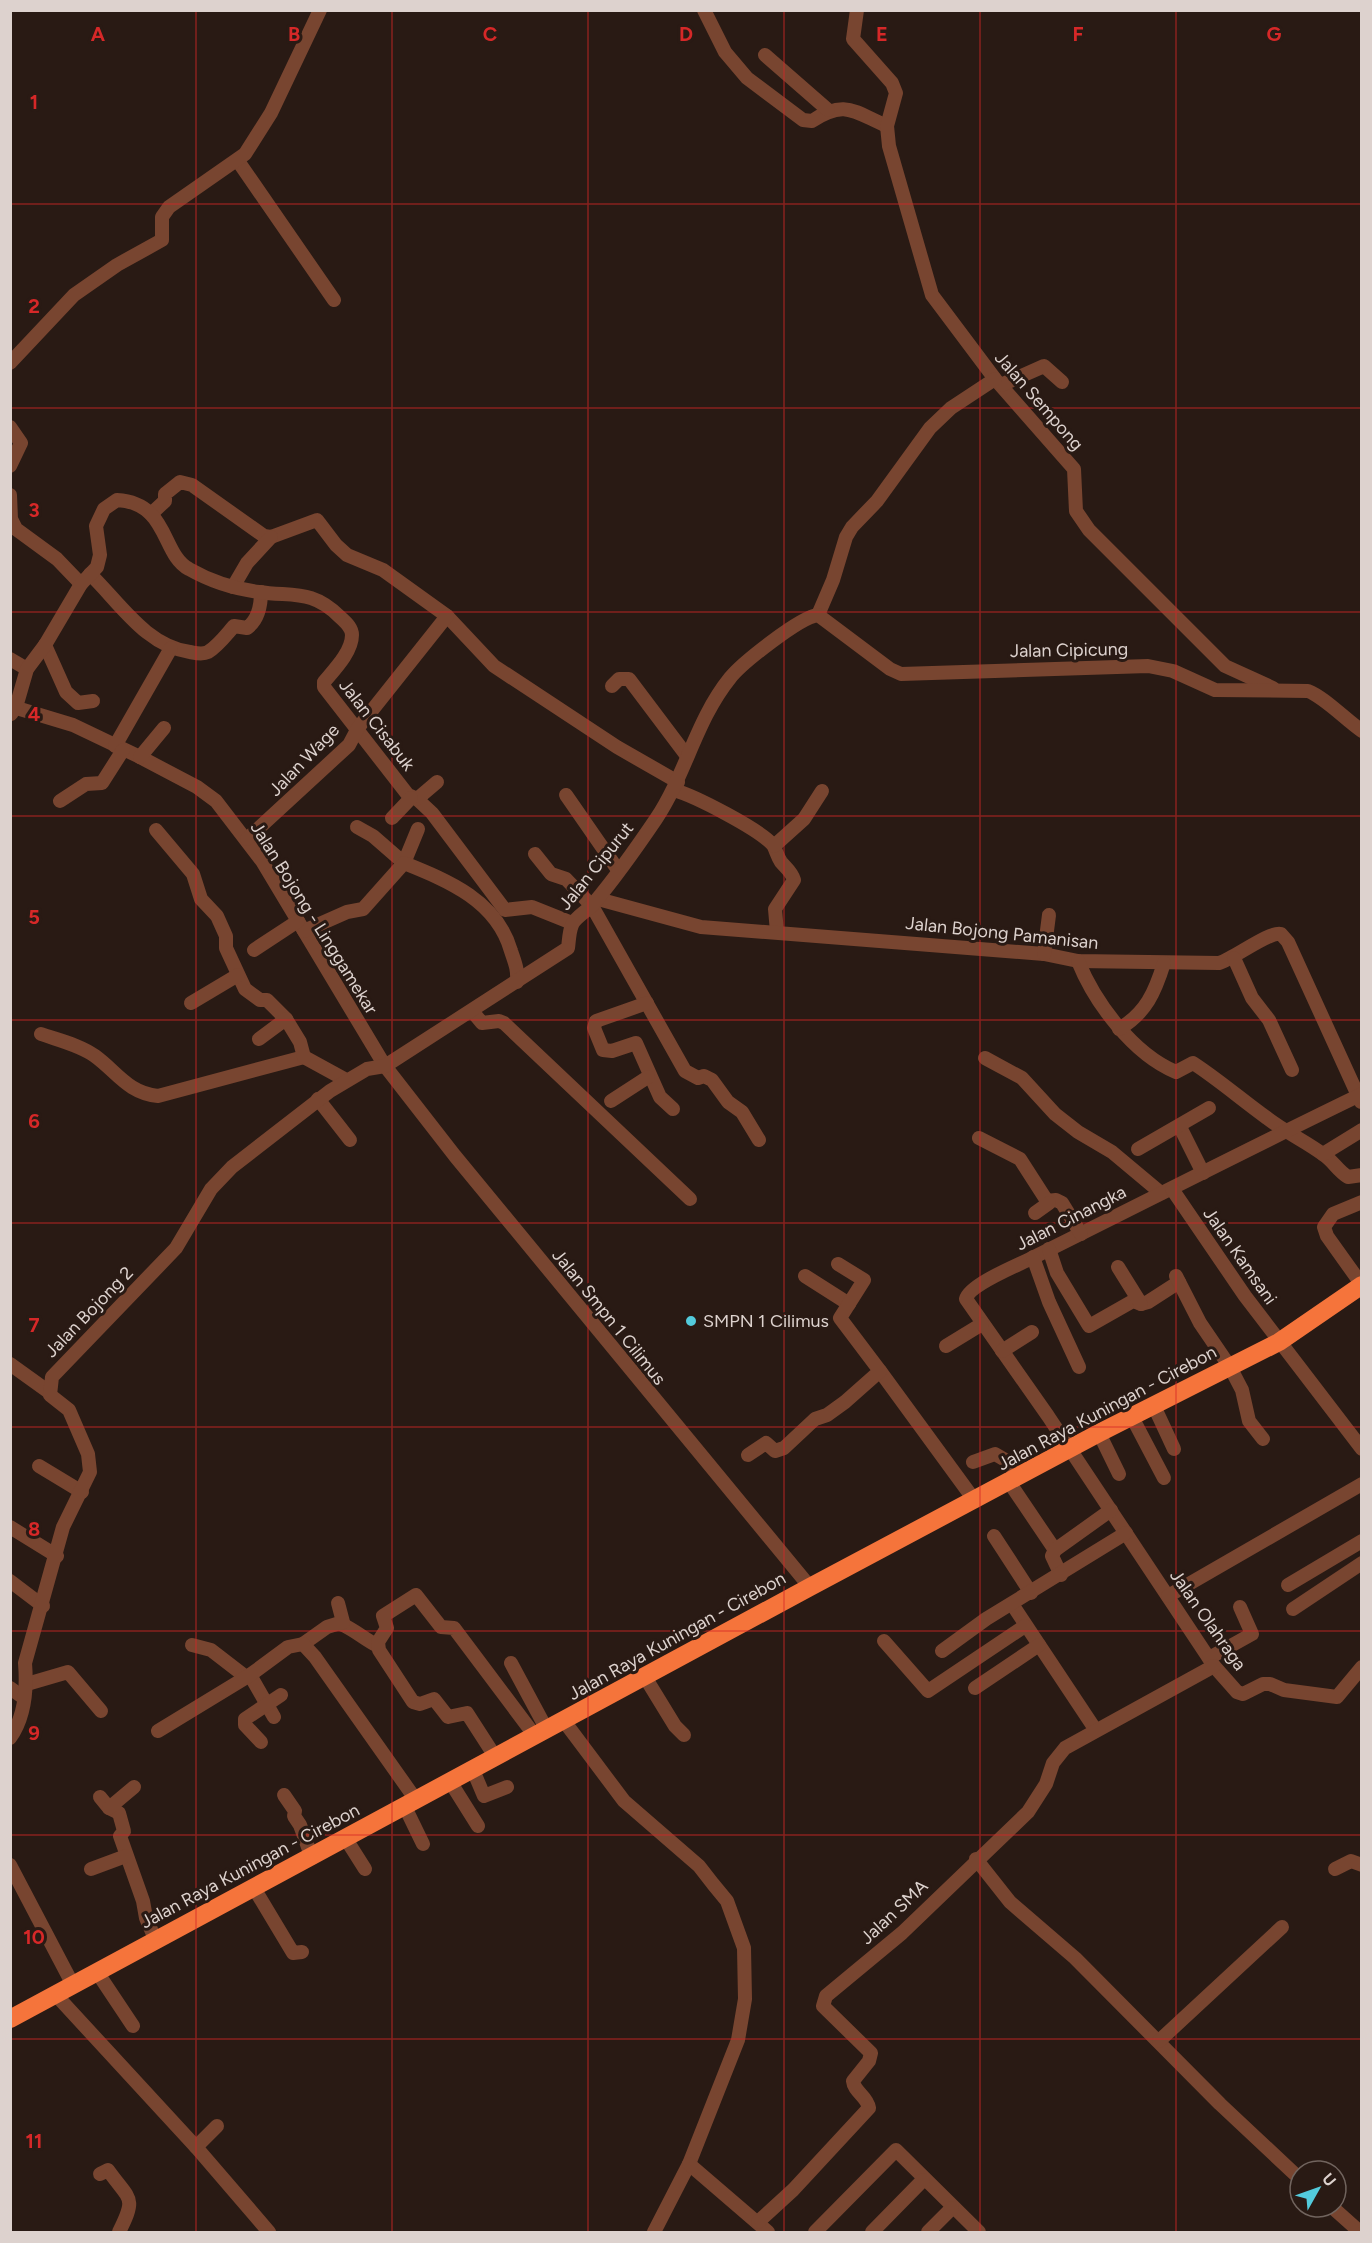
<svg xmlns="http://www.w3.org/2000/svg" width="1372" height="2243" font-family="Figtree,sans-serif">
  <rect width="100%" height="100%" fill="#291a14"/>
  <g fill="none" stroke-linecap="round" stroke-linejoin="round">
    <g stroke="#784530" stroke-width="14">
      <path d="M704,10L725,52L747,78L803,120L812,121C845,99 854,112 887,126"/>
      <polyline points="857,10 853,39 892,83 896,93 887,126 889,146 932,295 995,379 1074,469 1076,511 1089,530 1225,666 1273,688"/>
      <polyline points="765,55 828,110"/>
      <polyline points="238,161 334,300"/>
      <polyline points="10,363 74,295 117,265 162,240 162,217 169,207 245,154 271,113 320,10"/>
      <polyline points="1001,385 1044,366 1062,382"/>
      <polyline points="10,427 21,443 10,466"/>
      <polyline points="10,495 11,519 16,529 57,559 81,584"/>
      <polyline points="151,514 165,501 165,494 180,482 192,485 264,536 271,537 317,520 336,545 347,555 383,570 447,616 494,666 617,747 678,782"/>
      <path d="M90,574C120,603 146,646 190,652C196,653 202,655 208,652C218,646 226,635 234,626L247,628C258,620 261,605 261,592"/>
      <polyline points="233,587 247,563 271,537"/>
      <polyline points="818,615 833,580 846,537 852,527 877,501 930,428 951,408 995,379"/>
      <polyline points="45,645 66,692 78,703 93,701"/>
      <polyline points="10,659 27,669"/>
      <polyline points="612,686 619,679 629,679 687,756"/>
      <polyline points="10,706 73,725 140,757 197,787 216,801 262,861 385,1066 455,1156 810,1587"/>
      <path d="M11,714L16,707L27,669L45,645L81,584L97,567L100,555L96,526L104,509L117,500C169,503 161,554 189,569C210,581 235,589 259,592C293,597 312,589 340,617C345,622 352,627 352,635C352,652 334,670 324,682V687L408,795L417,799L432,813L505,910L532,907L572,923"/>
      <polyline points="115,746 171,648"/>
      <polyline points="140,757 164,728"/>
      <path d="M674,790C695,796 759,829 773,845C776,850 777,856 781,862C786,868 792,872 794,880L775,909L777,932"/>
      <polyline points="566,795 618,870"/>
      <polyline points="417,799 437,782"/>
      <polyline points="60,801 86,784 102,783 123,750"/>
      <polyline points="392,818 411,798"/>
      <polyline points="357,827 373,836 404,863 418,829"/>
      <polyline points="156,830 193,874 201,899 217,916 226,936 226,948 245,989 260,1000 267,1000 286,1019"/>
      <polyline points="247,839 349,745 358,728 447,616"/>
      <polyline points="774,846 804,819 822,791"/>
      <polyline points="535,854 551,874 566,879 592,906 685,1071 698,1078 704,1076 712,1080 728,1102 742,1112 759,1140"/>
      <path d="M598,899L701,927L1044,954L1078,961L1219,963C1235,958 1269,931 1281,934L1288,942L1361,1102"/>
      <path d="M304,931L347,912L363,909L404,863C449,881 497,901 511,951C515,963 518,969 517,982"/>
      <polyline points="254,950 298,921"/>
      <polyline points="1044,954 1049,915"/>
      <polyline points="1234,958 1252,998 1269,1020 1292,1070"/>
      <path d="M1078,961C1095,1003 1133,1054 1176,1072L1193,1063C1219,1080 1242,1100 1267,1118C1285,1132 1307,1142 1324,1155C1333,1161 1338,1171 1348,1177L1362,1175"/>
      <polyline points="191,1003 238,975"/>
      <polyline points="647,1003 596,1021 594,1028 603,1050 612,1051 636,1043 660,1097 673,1109"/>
      <polyline points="472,1011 482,1023 499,1021 504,1023 690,1199"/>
      <path d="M1119,1029C1146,1013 1155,992 1164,963"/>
      <path d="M41,1034C58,1040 80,1045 95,1056C117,1072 128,1093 158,1096L304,1057"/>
      <polyline points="259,1039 286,1019 300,1042 304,1057 346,1080"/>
      <polyline points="985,1058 1022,1078 1055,1114 1078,1132 1112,1152 1161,1193"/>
      <path d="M1362,1094C1250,1148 1141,1204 1030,1259C1016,1266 969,1285 966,1299L1048,1416L1214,1666L1237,1692L1243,1694L1263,1684H1270L1284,1690L1337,1697L1362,1667"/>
      <polyline points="318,1099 350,1140"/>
      <polyline points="611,1101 648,1077"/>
      <polyline points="1180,1127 1203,1173"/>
      <polyline points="979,1138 1020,1159 1047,1201 1056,1200 1062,1203 1081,1234"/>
      <polyline points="1138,1149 1209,1108"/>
      <polyline points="1323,1154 1362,1130"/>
      <polyline points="1172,1189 1245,1296 1362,1449"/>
      <polyline points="1362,1202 1333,1214 1324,1227 1327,1236 1362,1285"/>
      <polyline points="1035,1213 1049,1203"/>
      <polyline points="1049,1249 1057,1273 1089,1326 1133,1301 1141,1304 1148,1302 1179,1282"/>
      <polyline points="1033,1257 1049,1302 1079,1367"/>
      <polyline points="1118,1267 1141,1304"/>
      <polyline points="805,1276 849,1304"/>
      <polyline points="1176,1276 1200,1323 1230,1367 1242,1390 1249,1421 1263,1439"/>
      <polyline points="946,1346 982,1324"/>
      <polyline points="1002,1351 1032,1332"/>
      <polyline points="10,1364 49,1392"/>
      <polyline points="880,1371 975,1501"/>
      <polyline points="1154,1406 1174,1449"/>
      <polyline points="1132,1417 1164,1478"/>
      <polyline points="1099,1433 1119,1474"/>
      <polyline points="748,1455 766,1443 775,1451 784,1448 815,1419 827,1415 845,1402 880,1371 840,1318 864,1280 838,1264"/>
      <polyline points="973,1462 995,1454 1007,1461 1018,1477"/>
      <polyline points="39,1466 82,1492"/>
      <polyline points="1009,1482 1055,1550"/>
      <polyline points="10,1527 57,1556"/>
      <polyline points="994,1536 1031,1593"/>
      <polyline points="1061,1575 1052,1556 1055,1550 1111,1510"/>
      <polyline points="10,1581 43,1606"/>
      <polyline points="1288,1585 1362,1541"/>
      <polyline points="1168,1596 1362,1484"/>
      <polyline points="1012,1604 1095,1729"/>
      <polyline points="1293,1609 1362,1563"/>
      <path d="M341,1624C355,1630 364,1639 378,1646"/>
      <polyline points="884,1641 928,1691 1025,1626"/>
      <polyline points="303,1644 327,1627 343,1622 338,1603"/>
      <polyline points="192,1645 211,1650 246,1677"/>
      <polyline points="942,1651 986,1619 1126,1533"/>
      <polyline points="1209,1658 1252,1634 1240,1607"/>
      <polyline points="511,1663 547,1730"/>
      <polyline points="250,1675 274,1717"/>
      <polyline points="645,1677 675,1726 684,1735"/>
      <polyline points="27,1684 68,1672 101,1711"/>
      <polyline points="10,1688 24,1698"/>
      <polyline points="975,1688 1039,1645"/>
      <polyline points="564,1721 624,1801 699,1866 713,1884 727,1901 744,1948 745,1999 738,2040 689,2164 654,2232"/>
      <polyline points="158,1731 250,1675 288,1647 303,1644 315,1657 416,1800"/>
      <path d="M10,1738C25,1717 27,1687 25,1663L63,1527L90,1472L88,1454L69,1410L50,1395L52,1377L176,1248L211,1189L232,1167L330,1091L367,1069L385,1066L568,948C569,941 569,932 572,925C575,917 588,911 594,903C616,877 637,847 656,819C686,774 696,720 730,678C742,663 800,617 818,615L890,669L901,674L1148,666L1173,671L1215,690L1308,691C1324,697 1346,720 1362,731"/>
      <polyline points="261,1742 245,1725 245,1719 281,1695"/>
      <polyline points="496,1758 467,1713 448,1717 434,1699 420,1704 413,1702 379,1650 378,1642 387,1628 383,1616 416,1595 441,1627 454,1628 535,1736"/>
      <polyline points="473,1770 484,1796 507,1787"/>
      <polyline points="451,1783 478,1826"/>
      <polyline points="284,1795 295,1811 294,1816 300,1825 312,1858"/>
      <polyline points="100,1797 109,1808 119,1813 124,1831 120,1836 143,1901 146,1918 156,1941"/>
      <polyline points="405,1807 423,1844"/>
      <polyline points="109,1808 134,1787"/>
      <polyline points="346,1839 365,1869"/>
      <polyline points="976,1859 1010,1902 1075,1958 1220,2104 1300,2179"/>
      <polyline points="10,1865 73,1985"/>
      <polyline points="91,1869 126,1856"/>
      <polyline points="1335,1869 1351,1861 1362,1865"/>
      <polyline points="254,1888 293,1953 302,1952"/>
      <polyline points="97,1972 133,2026"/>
      <polyline points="56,1995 196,2147 269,2232"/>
      <polyline points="1159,2041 1282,1927"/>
      <polyline points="196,2147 217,2126"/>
      <polyline points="689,2164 768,2232"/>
      <path d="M100,2174L108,2170C130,2201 137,2196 119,2232"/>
      <polyline points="1332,2207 1360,2232"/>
      <path d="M758,2222L793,2190L869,2108C867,2096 854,2092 853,2081L869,2061L871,2053L823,2006L826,1996L902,1933L1028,1812L1046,1784L1053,1763L1065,1748L1214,1666"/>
      <polyline points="815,2232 896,2150 979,2232"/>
      <polyline points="872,2232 923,2180"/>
      <polyline points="928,2232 952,2208"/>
    </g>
    <polyline stroke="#f5743b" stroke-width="18" points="10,2019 810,1587 1099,1433 1279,1342 1362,1285"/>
  </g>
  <path fill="none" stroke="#d62828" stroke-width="1.5" stroke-opacity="0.55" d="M196,10V2232M392,10V2232M588,10V2232M784,10V2232M980,10V2232M1176,10V2232M10,204H1362M10,408H1362M10,612H1362M10,816H1362M10,1020H1362M10,1223H1362M10,1427H1362M10,1631H1362M10,1835H1362M10,2039H1362"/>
  <circle fill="#53cbdc" stroke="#291a14" stroke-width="2" cx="691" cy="1321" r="6"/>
  <g text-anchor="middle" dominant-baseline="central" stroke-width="6" stroke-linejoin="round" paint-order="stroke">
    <g font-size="18" fill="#ddd2ce" stroke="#291a14">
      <text transform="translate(1039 401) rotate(49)">Jalan Sempong</text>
      <text transform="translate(1069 650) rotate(-1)">Jalan Cipicung</text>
      <text transform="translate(377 725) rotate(52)">Jalan Cisabuk</text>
      <text transform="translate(304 760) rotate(-46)">Jalan Wage</text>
      <text transform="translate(596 866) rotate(-51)">Jalan Cipurut</text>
      <text transform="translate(314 918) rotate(58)">Jalan Bojong - Linggamekar</text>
      <text transform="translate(1002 933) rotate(6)">Jalan Bojong Pamanisan</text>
      <text transform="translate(1071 1218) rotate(-27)">Jalan Cinangka</text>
      <text transform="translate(1240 1256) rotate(55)">Jalan Kamsani</text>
      <text transform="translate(89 1312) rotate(-46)">Jalan Bojong 2</text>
      <text transform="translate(609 1317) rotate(51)">Jalan Smpn 1 Cilimus</text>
      <text transform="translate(1107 1408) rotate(-28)">Jalan Raya Kuningan - Cirebon</text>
      <text transform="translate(1208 1620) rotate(55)">Jalan Olahraga</text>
      <text transform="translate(677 1636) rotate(-29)">Jalan Raya Kuningan - Cirebon</text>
      <text transform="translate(250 1866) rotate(-28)">Jalan Raya Kuningan - Cirebon</text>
      <text transform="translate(894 1912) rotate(-43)">Jalan SMA</text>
    </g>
    <g font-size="18" fill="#ddd2ce" stroke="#291a14" text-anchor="start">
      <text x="703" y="1321">SMPN 1 Cilimus</text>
    </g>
  </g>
  <g font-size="20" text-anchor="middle" font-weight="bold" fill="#d62828" stroke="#291a14" stroke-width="6" stroke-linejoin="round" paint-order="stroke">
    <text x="98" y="41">A</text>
    <text x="294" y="41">B</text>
    <text x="490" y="41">C</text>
    <text x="686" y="41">D</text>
    <text x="882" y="41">E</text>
    <text x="1078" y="41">F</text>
    <text x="1274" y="41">G</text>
    <text x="34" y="109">1</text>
    <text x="34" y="313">2</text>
    <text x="34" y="517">3</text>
    <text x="34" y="721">4</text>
    <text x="34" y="924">5</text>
    <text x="34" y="1128">6</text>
    <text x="34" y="1332">7</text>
    <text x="34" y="1536">8</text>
    <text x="34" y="1740">9</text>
    <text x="34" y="1944">10</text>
    <text x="34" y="2148">11</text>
  </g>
  <rect width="1372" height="2243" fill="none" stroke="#ddd2ce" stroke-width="24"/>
  <g transform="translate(1318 2189) rotate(50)"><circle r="28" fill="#291a14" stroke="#71645e" stroke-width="1.5"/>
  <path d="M0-4.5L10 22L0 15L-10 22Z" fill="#53cbdc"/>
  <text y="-9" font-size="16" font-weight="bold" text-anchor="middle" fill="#ddd2ce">U</text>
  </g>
</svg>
